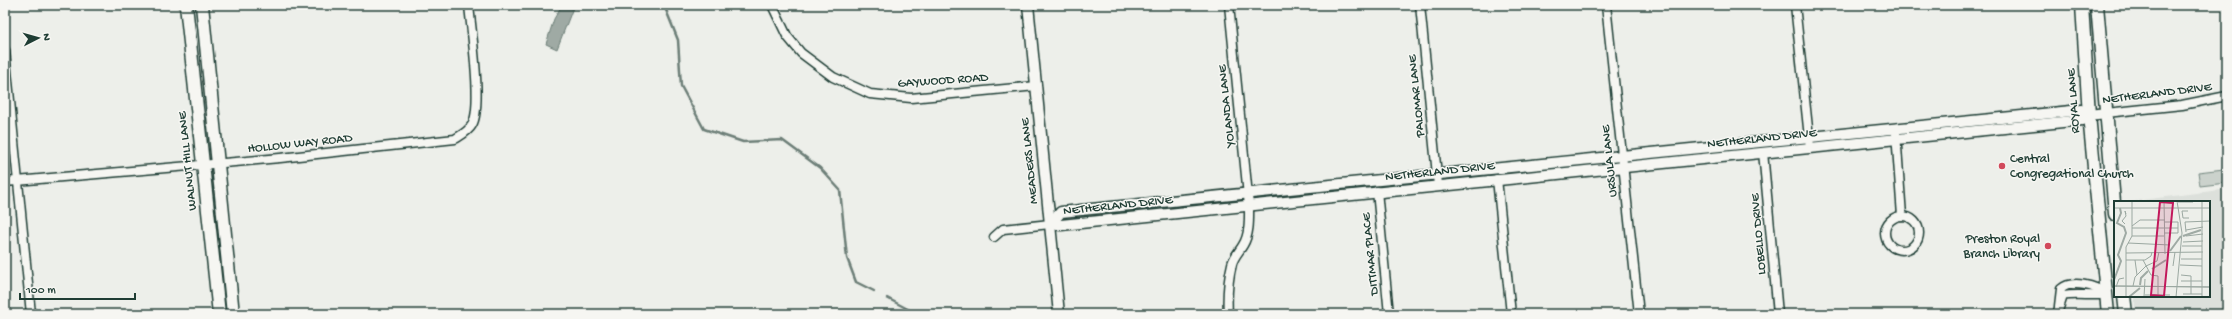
<svg xmlns="http://www.w3.org/2000/svg" width="2232" height="319" font-family="'Gochi Hand',sans-serif">
  <rect width="100%" height="100%" fill="#edefea"/>
  <filter id="ink" filterUnits="userSpaceOnUse"><feTurbulence type="fractalNoise" baseFrequency=".025" numOctaves="2"/><feDisplacementMap in="SourceGraphic" scale="8" xChannelSelector="R" yChannelSelector="G"/><feConvolveMatrix kernelMatrix="1 2 1 2 8 2 1 2 1" color-interpolation-filters="sRGB"/></filter>
  <g filter="url(#ink)">
    <polygon fill="#dce0db" points="2227,189 2227,314 2136,314 2134,296 2209,296 2209,202 2127,202"/>
    <polygon fill="#cbd2cc" stroke="#758880" points="2224,169 2226,183 2200,186 2198,172"/>
    <polygon fill="#9faaa4" stroke="#6c7e77" points="562,5 574,5 557,49 546,44 554,19"/>
    <g fill="none" stroke-linecap="round" stroke-linejoin="round">
      <g stroke="#6c7e77" stroke-width="2.5">
        <polyline points="664,5 678,40 681,86 704,129 743,142 782,140 820,168 840,190 847,258 856,282 874,291"/>
        <polyline points="887,298 917,314"/>
      </g>
      <defs>
        <g id="minor">
          <polyline points="772,5 787,36 801,53 833,77 870,94 911,98 1036,86"/>
          <polyline points="1420,5 1438,185"/>
          <polyline points="1606,5 1639,314"/>
          <polyline points="1795,5 1810,147"/>
          <polyline points="5,50 31,314"/>
          <polyline points="2106,113 2182,105 2227,96"/>
          <polyline points="1896,133 1902,216"/>
          <polyline points="1763,152 1778,314"/>
          <polyline points="1497,179 1511,314"/>
          <path d="M5,182L280,158L455,139C461,135 468,132 472,125C483,107 471,29 469,5"/>
          <polyline points="1377,191 1389,314"/>
          <circle cx="1902" cy="233" r="17"/>
          <polyline points="994,237 1003,229 1050,224"/>
          <path d="M2059,306L2061,289C2072,279 2096,286 2106,294"/>
          <path d="M1228,314C1227,298 1228,280 1232,264C1234,256 1239,252 1243,245C1250,234 1249,218 1249,206L1229,5"/>
          <path d="M2057,314L2063,296C2078,293 2091,297 2106,294"/>
        </g>
        <g id="tertiary">
          <polyline points="1028,5 1059,314"/>
          <polyline points="1050,224 1061,225 2082,120 2089,115 2106,113"/>
          <polyline points="1050,224 1061,212 2081,110 2089,115"/>
        </g>
        <g id="secondary">
          <polyline points="186,5 219,314"/>
          <polyline points="202,5 233,314"/>
          <polyline points="2082,5 2089,115 2108,314"/>
          <polyline points="2097,5 2115,214"/>
          <polyline points="2124,296 2126,314"/>
        </g>
      </defs>
      <use href="#minor" stroke="#1f3d34" stroke-width="11"/>
      <use href="#tertiary" stroke="#1f3d34" stroke-width="13"/>
      <use href="#secondary" stroke="#1f3d34" stroke-width="15"/>
      <use href="#minor" stroke="#f6f6f2" stroke-width="8"/>
      <use href="#tertiary" stroke="#f6f6f2" stroke-width="10"/>
      <use href="#secondary" stroke="#f6f6f2" stroke-width="12"/>
    </g>
  </g>
  <g fill="#d1495b" stroke="#f6f6f2" stroke-width="1.5">
    <circle cx="2002" cy="166" r="4"/>
    <circle cx="2048" cy="246" r="4"/>
  </g>
  <g text-anchor="middle" dominant-baseline="central" stroke-width="3" stroke-linejoin="round" paint-order="stroke">
    <g font-size="13" fill="#1f3d34" stroke="#f6f6f2">
      <text transform="translate(943 81) rotate(-4)">GAYWOOD ROAD</text>
      <text transform="translate(2157 94) rotate(-7)">NETHERLAND DRIVE</text>
      <text transform="translate(1417 96) rotate(-96)">PALOMAR LANE</text>
      <text transform="translate(2074 101) rotate(-94)">ROYAL LANE</text>
      <text transform="translate(1227 106) rotate(-96)">YOLANDA LANE</text>
      <text transform="translate(1762 139) rotate(-6)">NETHERLAND DRIVE</text>
      <text transform="translate(300 144) rotate(-6)">HOLLOW WAY ROAD</text>
      <text transform="translate(188 161) rotate(-96)">WALNUT HILL LANE</text>
      <text transform="translate(1030 161) rotate(-96)">MEADERS LANE</text>
      <text transform="translate(1610 161) rotate(-96)">URSULA LANE</text>
      <text transform="translate(1440 172) rotate(-6)">NETHERLAND DRIVE</text>
      <text transform="translate(1118 206) rotate(-6)">NETHERLAND DRIVE</text>
      <text transform="translate(1759 234) rotate(-95)">LOBELLO DRIVE</text>
      <text transform="translate(1371 254) rotate(-96)">DITTMAR PLACE</text>
    </g>
    <g font-size="13" fill="#1f3d34" stroke="#f6f6f2" text-anchor="start">
      <text x="2010" y="159">Central<tspan x="2010" dy="15">Congregational Church</tspan></text>
      <text x="2040" y="239" text-anchor="end">Preston Royal<tspan x="2040" dy="15">Branch Library</tspan></text>
    </g>
  </g>
  <g transform="translate(2114 201)">
    <rect width="96" height="96" fill="#edefea"/>
    <path fill="none" stroke="#9faaa4" stroke-width="2" d="M69,35L87,29M56,50L67,35M38,68L52,59M0,79L7,60L4,54L12,32L10,26L3,22L7,12L6,7M26,84L27,77L34,70M15,96L26,87"/>
    <path fill="none" stroke="#9ba8a1" stroke-width="1" d="M18,0H49M50,0L51,53M64,1H79M0,7H96M74,10H68L69,17H75M11,23L8,20L12,15L11,10L12,13M18,25L26,19H51M18,27H64M72,29L89,26M72,31L71,21L96,20M50,32H64V21H50M18,35H50M72,35L89,33M69,41L89,40M14,42L56,44M68,45H88M12,52L89,51M67,58H88M12,59H31L37,55L38,51M21,59L23,74M29,59L37,74L44,75V96M66,64L88,65M59,65L61,51M67,74L77,75V93M67,80H88M0,85L96,86L0,85M19,85L21,76L32,65L43,60L45,51M2,86L5,78L10,77M69,93H88M31,94H56M12,96V46L18,35V0M30,96L31,78M62,96L68,32L63,0M88,96V0"/>
    <path fill="#c2185b" fill-opacity="0.15" stroke="#c2185b" stroke-width="2" d="M46,1L59,2L50,95L37,94Z"/>
    <rect width="96" height="96" fill="none" stroke="#1f3d34" stroke-width="2"/>
  </g>
  <rect width="2232" height="319" fill="none" stroke="#f6f6f2" stroke-width="20"/>
  <rect x="10" y="10" width="2212" height="299" fill="none" stroke="#1f3d34" stroke-width="1.5" filter="url(#ink)"/>
  <g transform="translate(38 38) rotate(84)" stroke="#f6f6f2" stroke-width="3" paint-order="stroke">
  <path d="M0-3L7 15L0 10L-7 15Z" fill="#1f3d34"/>
  <text y="-6" font-size="11" font-weight="bold" text-anchor="middle" fill="#1f3d34">N</text>
  </g>
  <path d="M20 293v6h115v-6" fill="none" stroke="#1f3d34" stroke-width="2"/>
  <text x="26" y="293" font-size="12" fill="#1f3d34" stroke="#f6f6f2" stroke-width="3" paint-order="stroke">100 m</text>
</svg>
